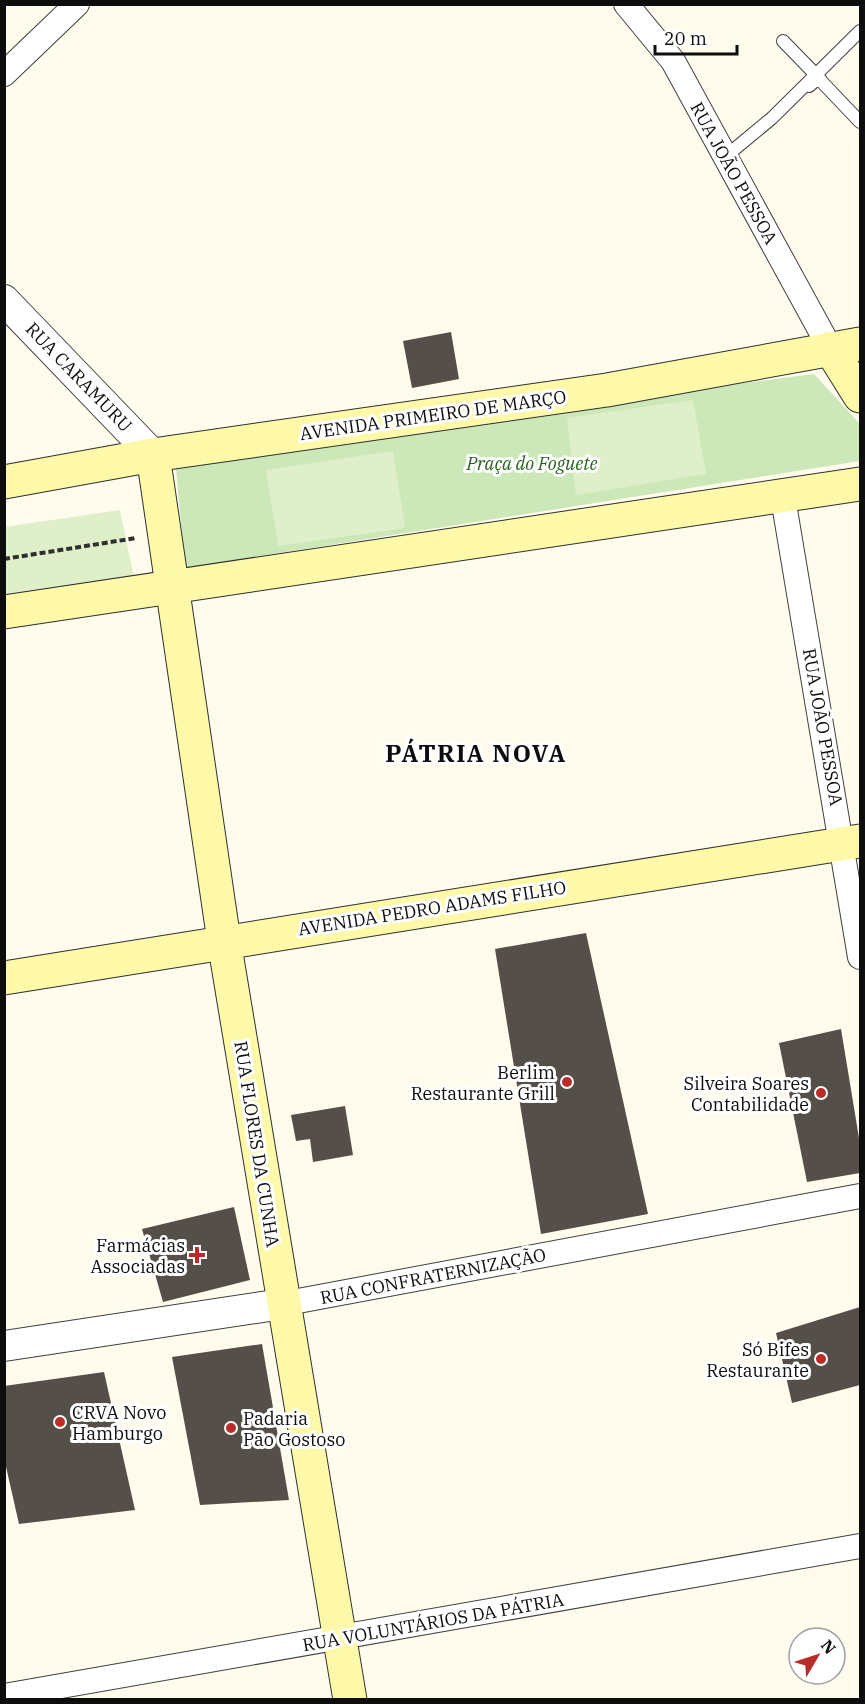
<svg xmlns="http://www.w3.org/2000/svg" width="865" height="1704" font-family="'IBM Plex Serif',serif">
  <rect width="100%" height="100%" fill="#fffced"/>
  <polygon fill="#cde8b8" points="814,374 860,424 860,461 185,568 176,469 602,402"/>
  <g fill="#dfefc9">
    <polygon points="693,400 706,474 576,495 567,418"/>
    <polygon points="393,451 405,528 278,546 266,470"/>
    <polygon points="120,510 135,583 5,602 4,527"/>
  </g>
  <g fill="#554f49">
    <polygon points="451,332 459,379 412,388 403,341"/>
    <polygon points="586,933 648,1214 541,1234 495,949"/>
    <polygon points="841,1029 860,1144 860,1173 807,1182 779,1043"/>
    <polygon points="345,1106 353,1155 313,1162 310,1139 296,1141 291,1115"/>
    <polygon points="234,1207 250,1280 163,1302 142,1229"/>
    <polygon points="860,1307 860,1385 792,1403 776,1333"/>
    <polygon points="262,1344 289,1500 200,1505 172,1357"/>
    <polygon points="104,1372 135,1510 19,1524 4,1458 4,1386"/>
  </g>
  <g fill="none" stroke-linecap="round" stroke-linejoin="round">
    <defs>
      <g id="service">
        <polyline points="783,41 820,79"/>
        <polyline points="809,86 815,81 821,81 860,122"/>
        <polyline points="725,157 772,118 860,31"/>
      </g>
      <g id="minor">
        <polyline points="626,4 673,61 830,348"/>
        <polyline points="4,74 77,4"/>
        <polyline points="783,498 860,957"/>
        <polyline points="282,1304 860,1196"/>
        <polyline points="4,1696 860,1546"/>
      </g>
      <g id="tertiary">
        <polyline points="4,300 153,455"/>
        <polyline points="4,1346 282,1304"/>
      </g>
      <g id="secondary">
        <polyline points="830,348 860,396"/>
        <polyline points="153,455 224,941 350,1700"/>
        <polyline points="4,482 153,455 607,390 860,344"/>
        <polyline points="4,612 860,484"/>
        <polyline points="4,978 860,841"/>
      </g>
    </defs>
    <use href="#service" stroke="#404040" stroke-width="14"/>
    <use href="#minor" stroke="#404040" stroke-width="26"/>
    <use href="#tertiary" stroke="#404040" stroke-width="32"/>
    <use href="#secondary" stroke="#2f2f2f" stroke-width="35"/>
    <polyline stroke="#2f2f2f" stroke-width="4" stroke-dasharray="6 3" stroke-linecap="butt" points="4,559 136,538"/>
    <use href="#service" stroke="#fff" stroke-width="12"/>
    <use href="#minor" stroke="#fff" stroke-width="24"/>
    <use href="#tertiary" stroke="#fff" stroke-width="30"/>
    <use href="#secondary" stroke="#fdf9a9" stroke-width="33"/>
  </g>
  <g fill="#b92c28" stroke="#fff" stroke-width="2">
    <circle cx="567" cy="1082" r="6"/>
    <circle cx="821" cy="1093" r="6"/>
    <path d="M194 1246h6v6h6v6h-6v6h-6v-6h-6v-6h6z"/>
    <circle cx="821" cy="1359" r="6"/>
    <circle cx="60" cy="1422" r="6"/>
    <circle cx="231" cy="1428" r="6"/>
  </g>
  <g text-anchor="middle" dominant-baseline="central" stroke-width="6" stroke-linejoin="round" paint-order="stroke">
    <g font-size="18" fill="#0d0d0d" stroke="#fff">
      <text transform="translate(734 173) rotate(61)">RUA JOÃO PESSOA</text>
      <text transform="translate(79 377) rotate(46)">RUA CARAMURU</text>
      <text transform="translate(433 415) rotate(-8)">AVENIDA PRIMEIRO DE MARÇO</text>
      <text transform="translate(823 727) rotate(80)">RUA JOÃO PESSOA</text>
      <text transform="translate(432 908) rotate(-9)">AVENIDA PEDRO ADAMS FILHO</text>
      <text transform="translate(257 1144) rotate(81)">RUA FLORES DA CUNHA</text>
      <text transform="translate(433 1276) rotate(-11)">RUA CONFRATERNIZAÇÃO</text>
      <text transform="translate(433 1622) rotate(-10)">RUA VOLUNTÁRIOS DA PÁTRIA</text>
    </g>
    <g font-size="18" font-style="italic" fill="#28621f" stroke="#fff">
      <text x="532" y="463">Praça do Foguete</text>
    </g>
    <g font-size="18" fill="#0d0d0d" stroke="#fff" text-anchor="end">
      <text x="555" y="1072">Berlim<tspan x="555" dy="21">Restaurante Grill</tspan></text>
      <text x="809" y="1083">Silveira Soares<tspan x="809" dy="21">Contabilidade</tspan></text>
      <text x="185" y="1245">Farmácias<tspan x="185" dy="21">Associadas</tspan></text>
      <text x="809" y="1349">Só Bifes<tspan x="809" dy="21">Restaurante</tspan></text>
      <text x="72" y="1412" text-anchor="start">CRVA Novo<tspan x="72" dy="21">Hamburgo</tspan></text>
      <text x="243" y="1418" text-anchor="start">Padaria<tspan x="243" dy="21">Pão Gostoso</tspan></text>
    </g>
    <g font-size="24" font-weight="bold" letter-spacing="1.5" fill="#0d0d0d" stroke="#fff">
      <text x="476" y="753">PÁTRIA NOVA</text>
    </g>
  </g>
  <rect width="865" height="1704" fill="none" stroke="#0d0d0d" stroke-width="12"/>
  <g transform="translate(817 1656) rotate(51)"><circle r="28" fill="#ffffff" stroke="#9e9e9e" stroke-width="1.5"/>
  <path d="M0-4.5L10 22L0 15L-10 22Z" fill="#b92c28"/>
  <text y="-9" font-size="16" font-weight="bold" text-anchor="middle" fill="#0d0d0d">N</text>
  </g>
  <path d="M655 45v9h82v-9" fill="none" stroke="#0d0d0d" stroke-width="3"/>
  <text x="664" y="45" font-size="18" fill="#0d0d0d" stroke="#ffffff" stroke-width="4.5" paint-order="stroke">20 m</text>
</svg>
